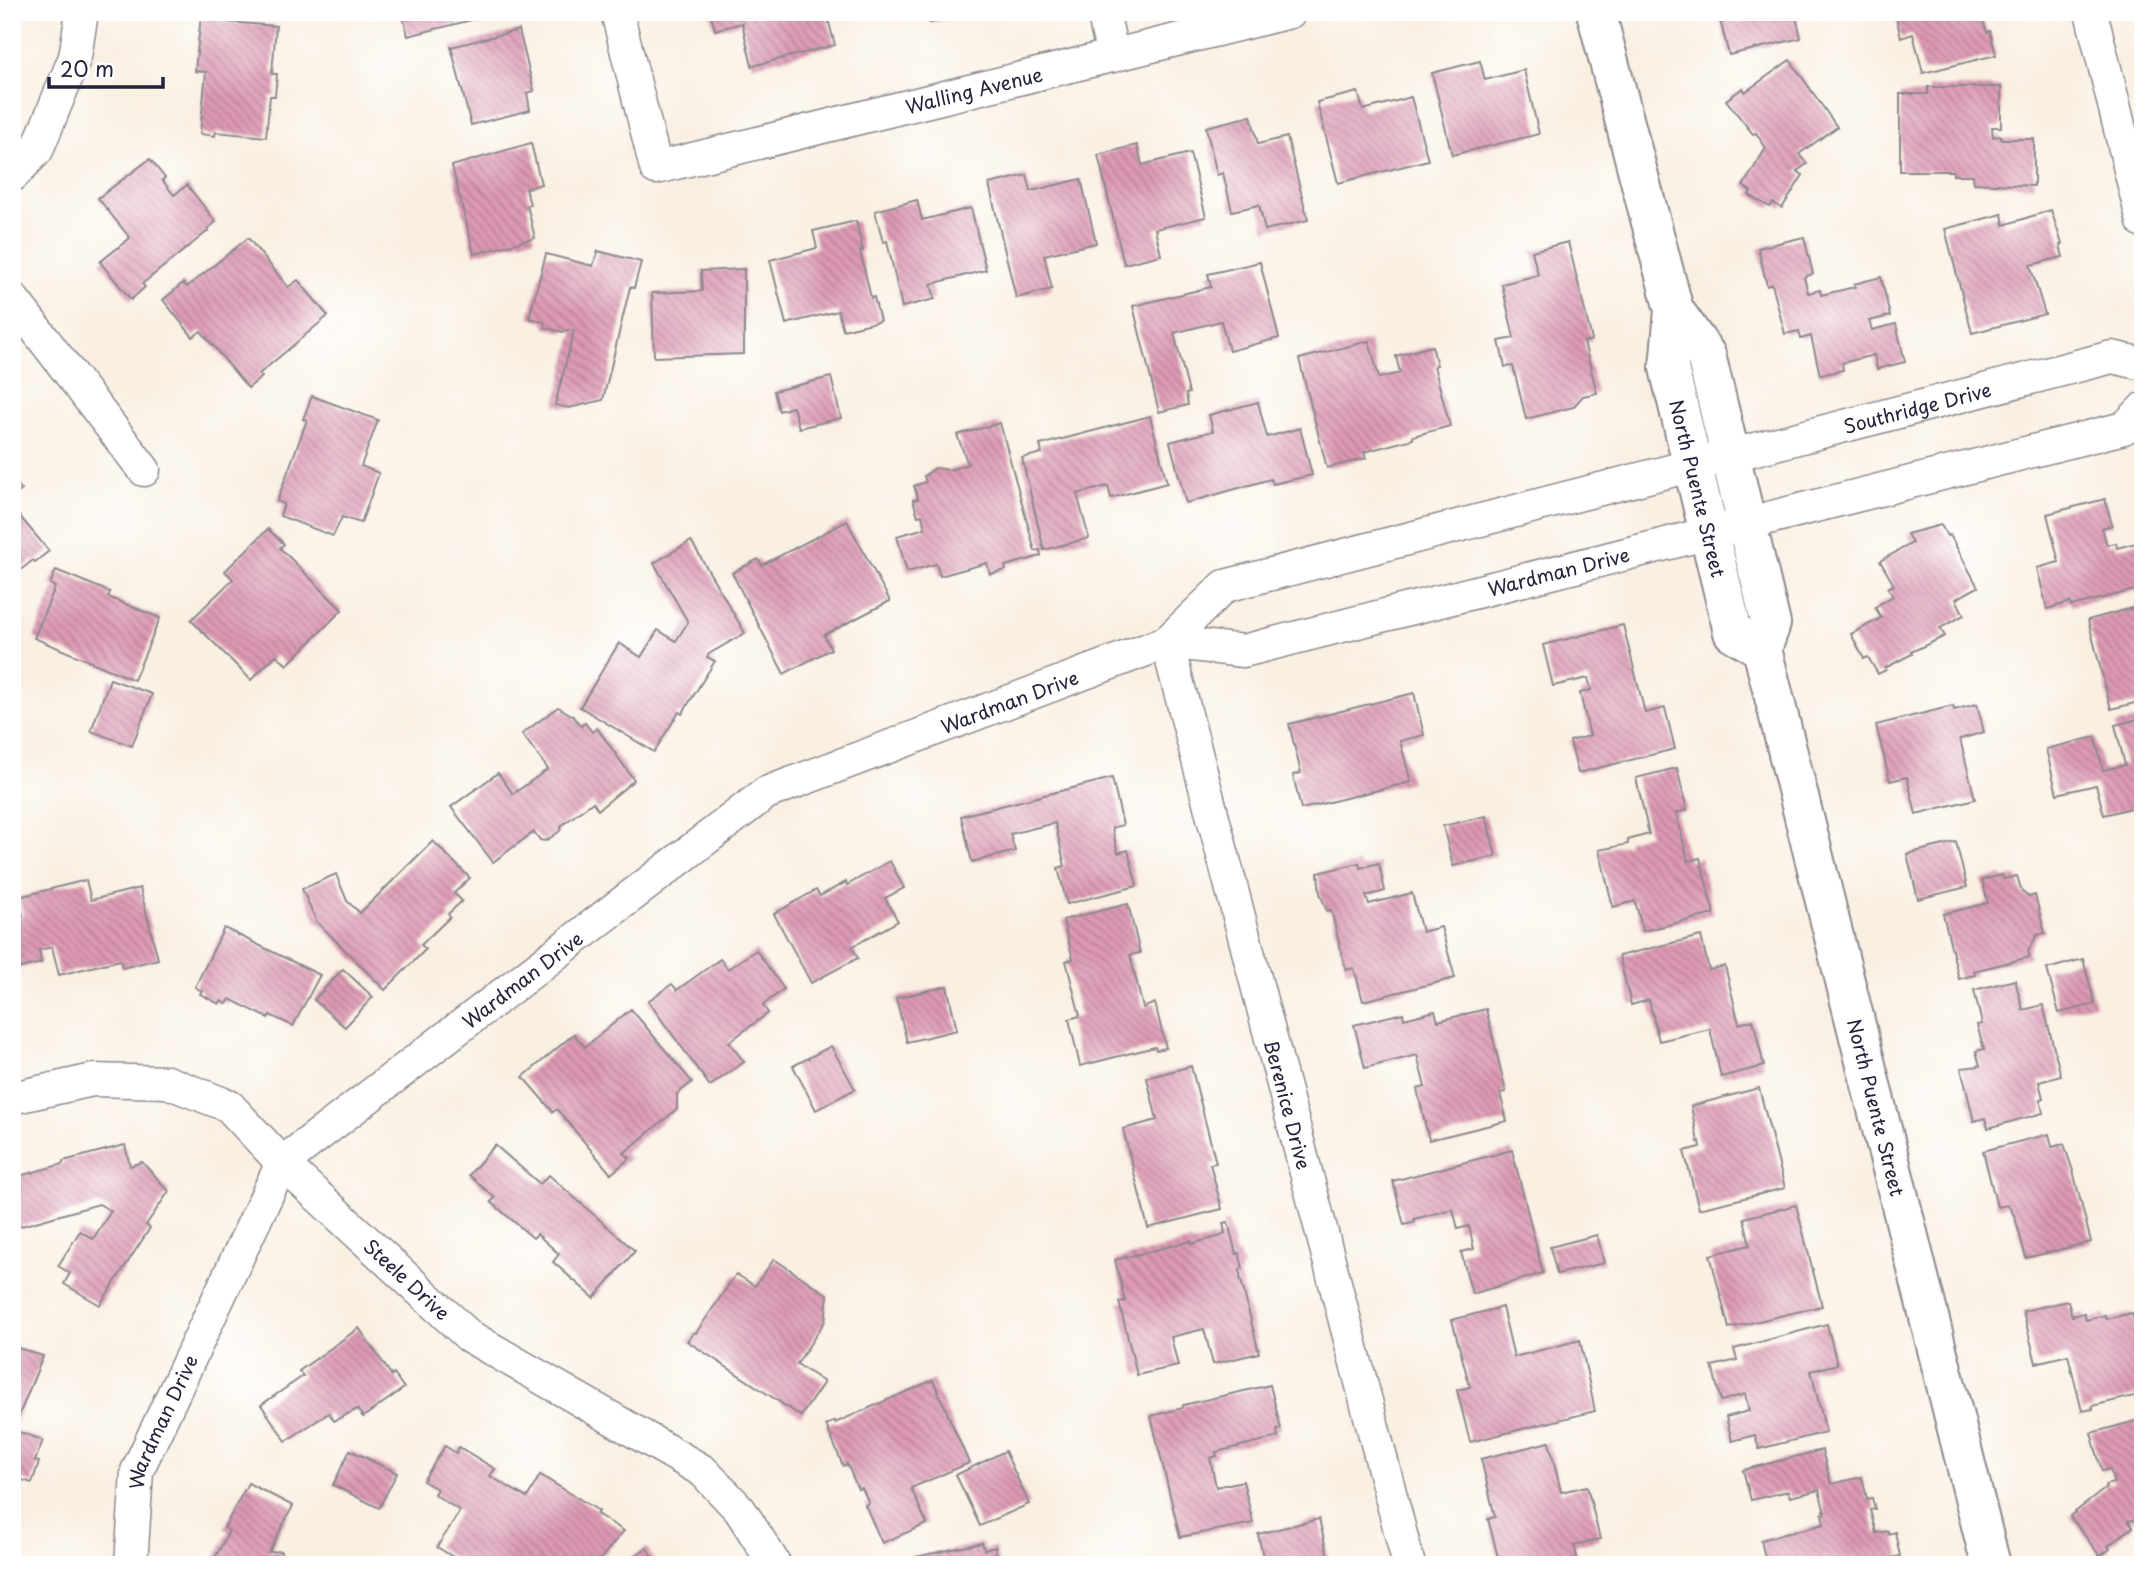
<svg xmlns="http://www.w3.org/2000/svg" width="2155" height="1577" font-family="'Playpen Sans',sans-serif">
  <defs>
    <pattern id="building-back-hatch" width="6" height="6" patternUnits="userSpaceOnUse" patternTransform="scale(1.75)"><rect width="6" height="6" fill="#dd9ab4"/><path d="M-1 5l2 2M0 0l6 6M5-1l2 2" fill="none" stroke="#b37d94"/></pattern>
  </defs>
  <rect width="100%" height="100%" fill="#fff"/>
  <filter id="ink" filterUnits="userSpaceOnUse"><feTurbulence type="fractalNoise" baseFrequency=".0143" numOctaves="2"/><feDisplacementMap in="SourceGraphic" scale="14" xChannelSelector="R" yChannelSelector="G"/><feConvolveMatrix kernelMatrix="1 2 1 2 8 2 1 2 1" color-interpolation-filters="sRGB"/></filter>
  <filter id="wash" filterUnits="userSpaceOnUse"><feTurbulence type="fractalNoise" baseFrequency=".00686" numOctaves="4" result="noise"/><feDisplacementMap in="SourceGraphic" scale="28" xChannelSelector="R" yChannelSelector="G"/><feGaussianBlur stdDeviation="1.57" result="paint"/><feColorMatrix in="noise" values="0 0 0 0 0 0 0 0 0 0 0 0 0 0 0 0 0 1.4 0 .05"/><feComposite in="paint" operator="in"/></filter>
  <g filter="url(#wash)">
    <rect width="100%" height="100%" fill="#f9f0e2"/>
    <g id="blocks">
      <g fill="url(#building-back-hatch)">
        <polygon points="402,12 499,12 499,13 408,36"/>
        <polygon points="710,12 807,12 807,16 826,12 835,45 752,66 742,23 715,30"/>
        <polygon points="927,12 969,12 969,13 930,23"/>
        <polygon points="1718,12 1795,12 1801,38 1729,55"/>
        <polygon points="1895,12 1980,12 1987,32 1990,31 1996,55 1923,73 1913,34 1901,38"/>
        <polygon points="201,16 217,17 217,21 276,26 272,74 277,74 275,96 270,96 266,137 216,132 215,136 200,134 206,72 195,71"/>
        <polygon points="519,30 534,91 527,93 530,110 471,125 451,47"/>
        <polygon points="1790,60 1837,127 1799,154 1807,164 1797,171 1803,175 1782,208 1773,203 1770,207 1749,195 1751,191 1743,186 1766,148 1756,133 1753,134 1726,100 1743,88 1745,92"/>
        <polygon points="1480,61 1485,80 1524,70 1539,134 1452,155 1432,73"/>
        <polygon points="1928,87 2001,87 2001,127 1992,127 1993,137 2001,136 2001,139 2034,139 2034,186 1974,183 1973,175 1953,175 1953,171 1900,171 1900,94 1928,94"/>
        <polygon points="1358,92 1363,110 1411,97 1428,160 1338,183 1317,102"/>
        <polygon points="1251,116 1258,144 1287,137 1308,220 1265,230 1259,205 1232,211 1223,173 1217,175 1206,127"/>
        <polygon points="531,143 541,184 526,189 530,205 527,205 535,238 474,254 452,166"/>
        <polygon points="1137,145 1142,165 1190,153 1206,217 1155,229 1161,255 1124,264 1098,155"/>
        <polygon points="150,159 165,178 162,180 174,195 187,185 216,222 207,229 208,231 142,284 145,287 131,300 100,262 130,238 98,198"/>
        <polygon points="1027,175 1031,191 1081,179 1096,243 1044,255 1052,289 1016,298 989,184"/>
        <polygon points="917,200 922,220 971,208 986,270 931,284 935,299 902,307 887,241 883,242 875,211"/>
        <polygon points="2051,210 2062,244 2060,245 2063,257 2030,265 2045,314 1972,333 1945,229 2002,214 2004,225"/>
        <polygon points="856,221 863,250 860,251 871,298 874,297 880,321 843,330 838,311 786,324 770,260 817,248 813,231"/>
        <polygon points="1804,237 1813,274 1804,277 1808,293 1820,290 1821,295 1855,287 1854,284 1881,277 1890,316 1869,321 1872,330 1896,324 1905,362 1877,369 1874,355 1842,363 1843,370 1820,375 1811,336 1801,339 1799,331 1785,334 1772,284 1767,286 1758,248"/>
        <polygon points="248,238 288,287 298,280 328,316 259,374 262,377 248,388 201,331 193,337 163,300 183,283 187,287"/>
        <polygon points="1568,242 1592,340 1584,342 1597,393 1583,396 1573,407 1526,419 1513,366 1505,367 1499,341 1514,338 1502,284 1538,275 1532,251"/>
        <polygon points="598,251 641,262 634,288 630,287 603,400 569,408 555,405 574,331 567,330 563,332 546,328 544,322 529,318 546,254 593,266"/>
        <polygon points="1260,262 1279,338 1229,351 1221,321 1174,333 1189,393 1186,394 1188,405 1159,412 1133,306 1211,287 1208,274"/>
        <polygon points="744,269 744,354 654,357 652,293 702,291 701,271"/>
        <polygon points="1369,341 1379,378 1400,373 1396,356 1432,346 1437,365 1434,366 1450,426 1413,436 1413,439 1364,452 1366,458 1327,468 1299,359"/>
        <polygon points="831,377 841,418 799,428 793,407 779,411 774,391"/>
        <polygon points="312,396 378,420 361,466 379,473 361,523 342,517 333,536 280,516 284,504 277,501 307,420 303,419"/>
        <polygon points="1258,402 1267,437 1300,428 1312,475 1273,484 1271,479 1186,503 1170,442 1213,431 1209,415"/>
        <polygon points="1150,416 1167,483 1111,498 1108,486 1077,494 1089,538 1044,550 1022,458 1042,453 1040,445"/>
        <polygon points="1000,423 1035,551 1040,550 1041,556 1005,566 1006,570 990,574 987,563 940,576 936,564 907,572 897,536 925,528 922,515 918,516 913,500 918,499 914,486 926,482 924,476 935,468 949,470 968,464 957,435"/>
        <polygon points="12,479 22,490 12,498"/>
        <polygon points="2105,499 2112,525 2102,528 2107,545 2116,543 2117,548 2143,541 2143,588 2071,606 2070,602 2047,609 2037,568 2059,562 2047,514"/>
        <polygon points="12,507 49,551 35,562 33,560 12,577"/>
        <polygon points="847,521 890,601 824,635 831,649 784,674 732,573 758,559 762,565"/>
        <polygon points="1941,525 1947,536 1950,535 1978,587 1956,599 1964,615 1940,628 1945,636 1911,652 1912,654 1885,668 1886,670 1878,674 1868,657 1864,659 1851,634 1881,618 1875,607 1893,596 1888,588 1894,585 1880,561 1912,543 1907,534"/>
        <polygon points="268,529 284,544 280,548 342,610 287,665 276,655 251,680 191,620 233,579 225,571"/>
        <polygon points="691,541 745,633 709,654 707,657 715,661 682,714 679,712 654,752 580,707 619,643 641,657 658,630 676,641 688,622 654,563"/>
        <polygon points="56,570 110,592 108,597 160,618 134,680 34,638 55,587 50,584"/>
        <polygon points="2143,605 2143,701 2111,709 2088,620"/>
        <polygon points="1623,625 1645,713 1665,708 1675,749 1578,773 1570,741 1590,736 1580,693 1591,690 1588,678 1553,686 1543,645"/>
        <polygon points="110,679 152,694 132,746 91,731"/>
        <polygon points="1414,693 1424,735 1400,741 1411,782 1301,809 1293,775 1301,773 1289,724"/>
        <polygon points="1977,704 1984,732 1960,739 1975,799 1916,814 1907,777 1890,781 1876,725 1953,706 1954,710"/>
        <polygon points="558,707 573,716 581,726 585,723 592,732 597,728 634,780 598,810 593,802 562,825 560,831 546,841 540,840 534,832 493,862 451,807 498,773 513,794 548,769 522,734"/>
        <polygon points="2143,718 2143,813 2136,814 2135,807 2104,815 2096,785 2057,794 2046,749 2095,737 2103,770 2125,765 2115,725"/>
        <polygon points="1677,768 1687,810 1676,813 1688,861 1700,858 1714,914 1643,931 1635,901 1613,907 1599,850 1628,844 1628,840 1649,834 1636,778"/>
        <polygon points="1112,778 1123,825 1112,828 1118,853 1128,850 1137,886 1067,904 1058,868 1065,866 1055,823 1010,834 1015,851 972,862 961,816"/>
        <polygon points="1486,816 1496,856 1453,866 1443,826"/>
        <polygon points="433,841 470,878 454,893 462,901 448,914 450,917 421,945 426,949 385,990 317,922 302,889 336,874 347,901 360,913"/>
        <polygon points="1956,842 1967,887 1918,899 1907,854"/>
        <polygon points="890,861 904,888 885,898 898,921 852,947 858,958 811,983 774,914 816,890 820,896 846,882 847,885"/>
        <polygon points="1359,863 1360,868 1379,863 1385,891 1366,896 1369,904 1412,893 1422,932 1441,927 1455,978 1363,1001 1354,968 1346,970 1331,910 1327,911 1320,893 1318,873"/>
        <polygon points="2002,875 2004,879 2017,876 2022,892 2029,897 2035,895 2045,933 2037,935 2028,951 2030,957 1974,971 1975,975 1959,979 1943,914 1988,903 1982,880"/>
        <polygon points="86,880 91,900 140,888 158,959 122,968 120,960 59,975 52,947 39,950 41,963 12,970 12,918 23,916 19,897"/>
        <polygon points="1128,904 1140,953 1130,955 1143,1008 1155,1003 1166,1048 1156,1050 1155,1047 1080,1066 1069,1019 1080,1016 1066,961 1073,959 1063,920"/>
        <polygon points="224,928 320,975 293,1026 270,1015 268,1018 230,999 227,1004 221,1001 219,1004 200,994 202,991 195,987"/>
        <polygon points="1701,936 1709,970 1725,966 1739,1024 1753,1020 1764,1066 1721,1077 1710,1029 1659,1041 1649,1000 1631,1005 1619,956"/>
        <polygon points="756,950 784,989 763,1005 768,1013 729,1042 744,1062 710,1086 648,1001 672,984 677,990 720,959 728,969"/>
        <polygon points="2083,959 2095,1004 2059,1013 2047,969"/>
        <polygon points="343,969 373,997 345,1027 314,1000"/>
        <polygon points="2015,980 2023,1010 2043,1005 2061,1076 2039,1082 2043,1098 2040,1099 2043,1113 1988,1128 1985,1118 1974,1121 1961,1068 1980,1066 1976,1051 1984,1049 1977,1025 1982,1024 1974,990"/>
        <polygon points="947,986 957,1030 907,1042 896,998"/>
        <polygon points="631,1009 692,1082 677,1094 677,1109 624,1153 630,1158 611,1174 557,1109 553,1112 523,1077 574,1034 585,1047"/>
        <polygon points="1486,1009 1506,1092 1500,1093 1507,1121 1429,1140 1417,1089 1425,1087 1417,1055 1365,1068 1354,1025 1403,1013 1404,1019 1435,1011 1438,1021"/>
        <polygon points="831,1046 855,1089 816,1110 793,1066"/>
        <polygon points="1191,1066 1216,1163 1210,1164 1222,1209 1148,1228 1123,1129 1157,1120 1147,1078"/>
        <polygon points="1759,1088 1785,1188 1699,1209 1684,1151 1701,1147 1700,1141 1698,1142 1691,1106"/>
        <polygon points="2049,1134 2052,1147 2064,1144 2073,1171 2091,1242 2026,1258 2015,1217 2008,1205 1997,1207 1983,1151"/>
        <polygon points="125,1145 130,1166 142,1162 169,1191 146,1225 150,1228 100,1305 64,1284 70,1273 58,1266 80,1231 93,1239 111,1211 99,1204 18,1227 12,1202 12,1178 63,1164 63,1161"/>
        <polygon points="495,1145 540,1184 549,1175 635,1251 594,1298 553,1262 559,1254 537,1234 533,1238 491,1202 495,1198 469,1175"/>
        <polygon points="1512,1150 1543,1273 1472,1294 1461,1252 1474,1249 1469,1226 1458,1229 1453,1209 1414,1219 1415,1222 1404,1225 1393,1181"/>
        <polygon points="1796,1205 1822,1306 1729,1328 1710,1255 1750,1245 1744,1218"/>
        <polygon points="1228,1222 1236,1254 1239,1253 1243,1268 1240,1269 1240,1276 1259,1353 1213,1364 1204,1329 1171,1337 1178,1366 1137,1375 1119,1302 1125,1301 1115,1260 1191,1241 1191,1244 1221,1236 1221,1235 1225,1233 1223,1223"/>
        <polygon points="1597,1235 1604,1263 1557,1274 1550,1247"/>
        <polygon points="774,1259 828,1295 825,1321 797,1364 824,1382 801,1416 687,1341 694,1332 696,1333 736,1274 755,1286"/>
        <polygon points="2068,1301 2072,1316 2084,1313 2086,1320 2105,1315 2106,1319 2132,1313 2143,1356 2143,1394 2092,1406 2093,1409 2082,1411 2068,1355 2036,1363 2023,1311"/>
        <polygon points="1502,1307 1514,1357 1580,1340 1595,1411 1470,1442 1457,1390 1470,1387 1452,1320"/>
        <polygon points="1827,1324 1837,1364 1811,1371 1826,1432 1759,1449 1755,1435 1732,1441 1726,1417 1749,1411 1745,1394 1721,1401 1712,1366 1737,1360 1734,1349"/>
        <polygon points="359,1328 392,1376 394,1374 404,1388 363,1417 357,1409 334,1421 329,1413 286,1441 261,1405 303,1376 299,1371"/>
        <polygon points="12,1346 43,1356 13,1430 43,1440 35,1461 39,1462 32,1483 12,1477"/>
        <polygon points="933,1380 969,1463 911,1488 927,1524 882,1543 865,1505 869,1503 862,1488 858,1489 847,1464 843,1466 826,1425 835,1421 835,1423"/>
        <polygon points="1270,1385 1281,1429 1277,1430 1278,1437 1216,1452 1217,1456 1210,1458 1216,1487 1243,1481 1253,1523 1180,1537 1151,1416 1183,1408 1183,1405"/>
        <polygon points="2143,1419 2143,1510 2140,1510 2141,1518 2128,1521 2133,1527 2108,1546 2110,1549 2100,1556 2070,1516 2106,1488 2105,1485 2114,1483 2110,1469 2102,1471 2091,1433"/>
        <polygon points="1549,1442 1561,1492 1587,1486 1600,1539 1574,1545 1579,1565 1500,1565 1488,1519 1495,1517 1481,1459"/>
        <polygon points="445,1446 456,1453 459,1447 495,1469 490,1476 527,1498 540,1475 599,1511 597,1514 624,1531 595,1565 466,1565 437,1547 460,1511 434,1494 437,1489 423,1481"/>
        <polygon points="350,1450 397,1473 379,1508 333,1485"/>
        <polygon points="1822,1450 1831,1484 1862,1477 1867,1499 1872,1498 1875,1509 1870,1510 1876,1533 1888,1531 1888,1534 1895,1532 1900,1556 1885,1559 1887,1565 1855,1565 1854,1561 1841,1565 1754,1565 1753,1561 1765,1558 1761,1540 1824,1524 1822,1514 1825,1513 1819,1490 1790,1497 1788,1491 1751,1500 1743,1470"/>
        <polygon points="1005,1451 1029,1504 980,1526 956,1475"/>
        <polygon points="248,1483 293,1506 269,1552 281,1551 282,1565 214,1565 214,1560 229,1531 224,1528"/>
        <polygon points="1319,1519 1330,1565 1265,1565 1258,1534"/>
        <polygon points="982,1543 984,1550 995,1547 999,1565 902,1565 901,1560"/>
        <polygon points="647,1548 657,1565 618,1565"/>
      </g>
    </g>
  </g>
  <g filter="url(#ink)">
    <use href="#blocks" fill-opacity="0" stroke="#8e898e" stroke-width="2"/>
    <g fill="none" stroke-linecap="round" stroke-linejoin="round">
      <defs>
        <g id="minor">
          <path id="s1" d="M617,12L656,168L1290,12"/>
          <polyline points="1103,12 1113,56"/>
          <polyline points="2091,12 2143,222"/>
          <polyline points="12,176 37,150 75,57 82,12"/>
          <polyline points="12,298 144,470"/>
          <path id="s2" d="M1167,642L1243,651L2124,428L2143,409"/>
          <path id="s3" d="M1167,642L1409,1565"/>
          <path id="s4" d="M12,1098L93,1080L167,1082L229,1106L282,1163L469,1336L703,1471L740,1510L775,1565"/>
          <path id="s5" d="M131,1565L137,1471L282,1163L766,793L1167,642L1225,586L2112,357L2143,364"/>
        </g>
        <g id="tertiary">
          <path id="s6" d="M1596,12L1674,310L1669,368L1733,632L1762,649"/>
          <path id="s7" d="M1674,310L1706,355L1771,624L1762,649L1991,1565"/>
        </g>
      </defs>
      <use href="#minor" stroke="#8e898e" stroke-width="35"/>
      <use href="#tertiary" stroke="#8e898e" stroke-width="42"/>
      <use href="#minor" stroke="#fff" stroke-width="32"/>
      <use href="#tertiary" stroke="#fff" stroke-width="38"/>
    </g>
  </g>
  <g text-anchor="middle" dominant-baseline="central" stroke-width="7" stroke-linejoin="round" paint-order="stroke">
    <g font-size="19" fill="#22223b" stroke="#fff">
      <text stroke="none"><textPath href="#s1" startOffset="488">Walling Avenue</textPath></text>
      <text stroke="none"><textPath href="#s5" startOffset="2268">Southridge Drive</textPath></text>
      <text stroke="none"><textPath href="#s6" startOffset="490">North Puente Street</textPath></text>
      <text stroke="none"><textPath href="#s2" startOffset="402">Wardman Drive</textPath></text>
      <text stroke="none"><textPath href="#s5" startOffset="1304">Wardman Drive</textPath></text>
      <text stroke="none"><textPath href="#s5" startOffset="737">Wardman Drive</textPath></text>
      <text stroke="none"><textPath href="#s3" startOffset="478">Berenice Drive</textPath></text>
      <text stroke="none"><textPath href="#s7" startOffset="831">North Puente Street</textPath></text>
      <text stroke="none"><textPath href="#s4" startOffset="472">Steele Drive</textPath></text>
      <text stroke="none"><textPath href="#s5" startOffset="149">Wardman Drive</textPath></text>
    </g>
  </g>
  <rect width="2155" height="1577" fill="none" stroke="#fff" stroke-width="42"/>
  <path d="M49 77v10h114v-10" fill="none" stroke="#22223b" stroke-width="3.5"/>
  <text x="60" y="77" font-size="21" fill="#22223b" stroke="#ffffff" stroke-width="5" paint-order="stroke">20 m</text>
</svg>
